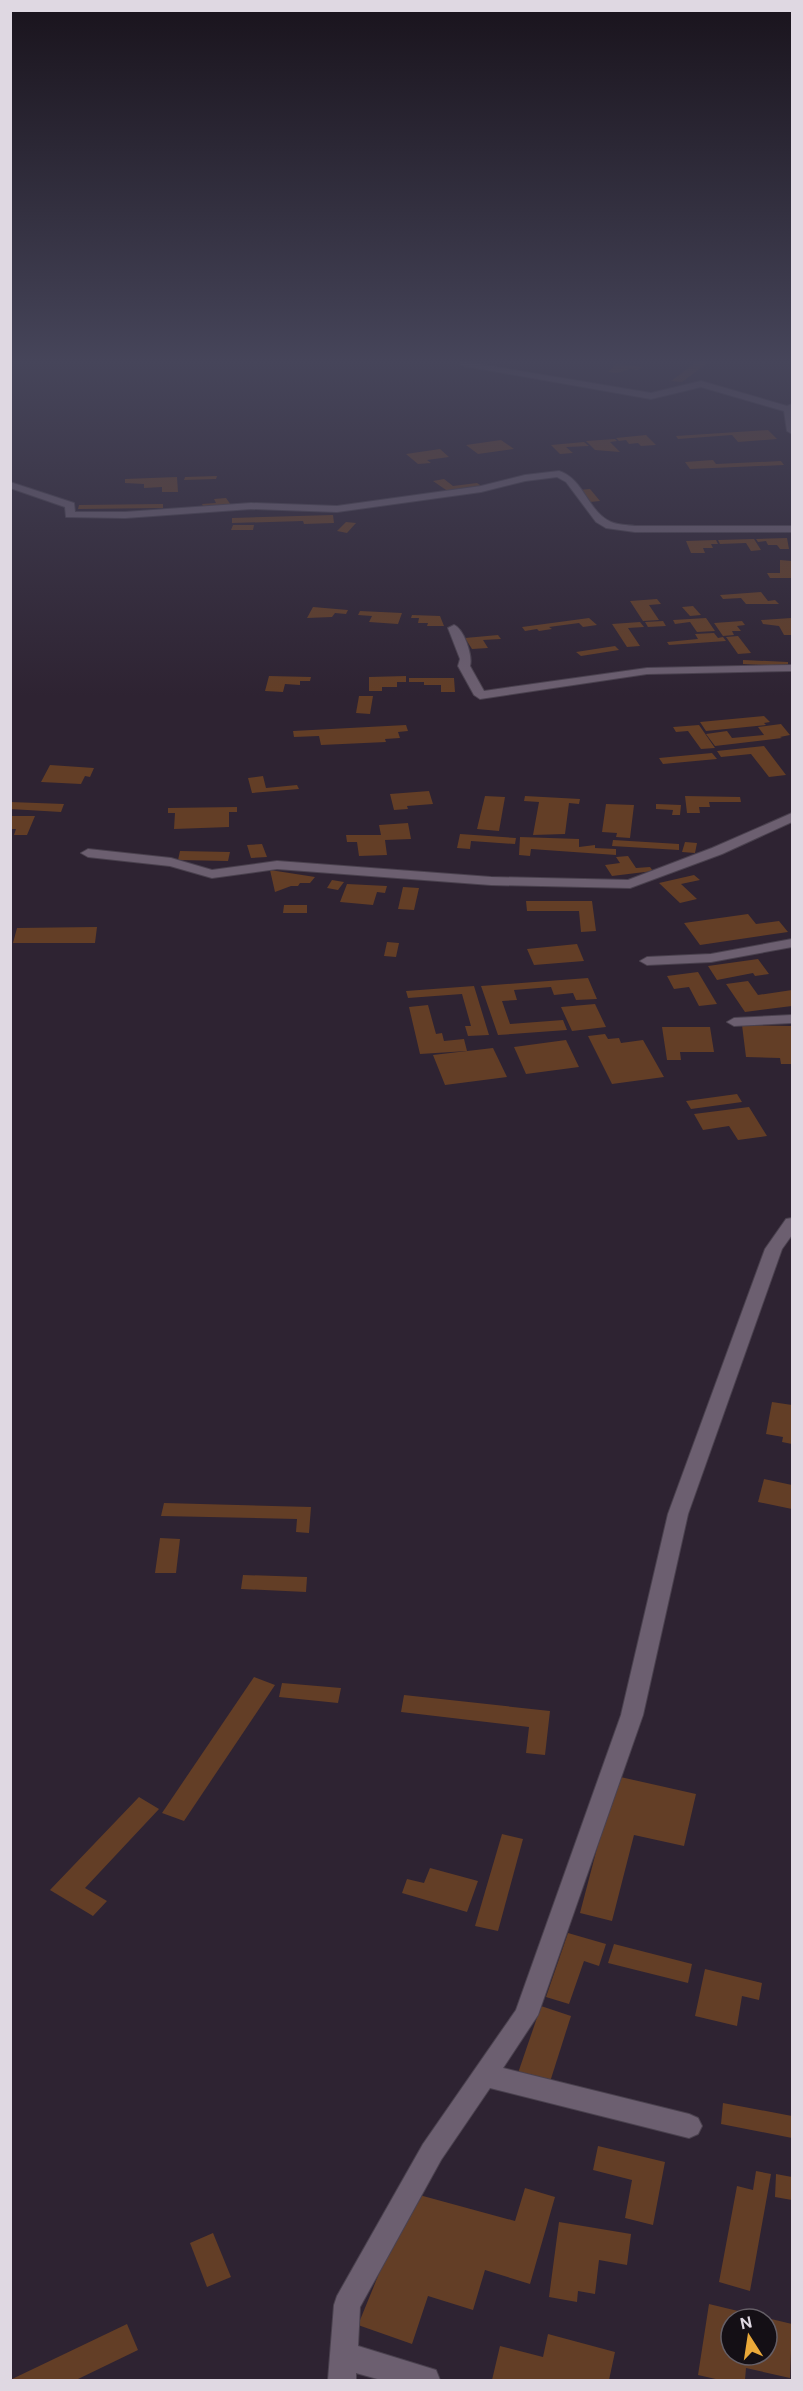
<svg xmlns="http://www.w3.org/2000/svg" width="803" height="2391" font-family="'DM Sans',sans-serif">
  <rect width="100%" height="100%" fill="#2e2332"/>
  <g fill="#633e26">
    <polygon points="698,361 710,361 682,382 671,381"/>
    <polygon points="617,364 642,367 638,370 630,369 618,373 608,372"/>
    <polygon points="768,430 777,439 738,442 732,435 678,439 676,436"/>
    <polygon points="646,435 656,445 641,446 638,443 629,444 626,440 619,441 616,438"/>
    <polygon points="615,439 617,441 610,442 620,452 595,450 586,441"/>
    <polygon points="501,440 514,449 478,454 466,445"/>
    <polygon points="584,442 589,446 566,447 573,453 560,454 551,445"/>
    <polygon points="440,449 449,457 427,460 431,463 418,464 406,454"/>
    <polygon points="713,460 716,464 781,461 784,465 690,469 685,462"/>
    <polygon points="217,476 216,479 184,480 185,477"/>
    <polygon points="177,477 178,492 162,492 162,487 144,488 144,484 125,483 125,479"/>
    <polygon points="444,479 453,486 477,483 483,487 449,492 433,481"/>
    <polygon points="590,489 600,501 590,502 579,490"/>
    <polygon points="226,498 231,505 204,508 202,504 216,503 214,499"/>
    <polygon points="163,504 163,508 78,509 79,505"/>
    <polygon points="333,515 334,523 304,524 303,521 232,523 232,518"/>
    <polygon points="346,522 356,523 347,533 337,531"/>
    <polygon points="233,525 254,525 253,530 231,530"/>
    <polygon points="787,538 789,549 780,549 777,545 768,545 766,541 758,542 756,539"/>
    <polygon points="754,539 761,550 751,551 746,543 720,544 718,540"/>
    <polygon points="716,540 718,544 711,544 713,548 703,548 705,553 691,553 686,541"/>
    <polygon points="780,560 792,561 792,578 770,578 767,573 780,573"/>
    <polygon points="761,592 768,601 775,600 779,604 746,604 741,598 723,599 720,595"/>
    <polygon points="657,599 661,604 649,605 659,620 643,621 630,601"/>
    <polygon points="693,606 701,615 690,616 682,607"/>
    <polygon points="313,607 348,610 346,614 335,613 332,617 307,618"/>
    <polygon points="360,611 402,613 398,624 369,622 372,616 358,615"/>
    <polygon points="412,615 440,616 444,626 427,626 428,623 418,623 419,618 411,618"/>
    <polygon points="589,618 597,625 583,627 579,623 549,627 552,629 539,631 537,629 525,631 522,627"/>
    <polygon points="706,618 715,631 697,632 690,622 675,624 673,620"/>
    <polygon points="791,618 792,635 784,635 779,626 763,624 761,620"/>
    <polygon points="663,621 666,626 648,627 645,622"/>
    <polygon points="742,621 745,625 737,626 741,631 732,631 734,635 723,636 714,623"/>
    <polygon points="640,622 644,627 628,628 640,646 627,647 612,624"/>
    <polygon points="714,633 718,638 723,637 726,641 669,645 667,642 698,639 695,634"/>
    <polygon points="498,635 501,639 483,640 488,648 472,649 465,638"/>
    <polygon points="738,636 751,653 738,654 726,637"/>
    <polygon points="615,646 619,650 581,656 576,652"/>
    <polygon points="743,660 788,662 788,666 743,664"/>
    <polygon points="269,676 311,677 310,681 300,681 300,685 285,684 283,692 265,691"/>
    <polygon points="406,676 406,682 397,682 397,687 382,687 382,691 369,691 369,677"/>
    <polygon points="409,678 454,678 455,692 441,692 441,685 424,685 424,682 409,682"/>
    <polygon points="359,696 373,696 370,714 356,713"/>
    <polygon points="764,716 770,722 764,723 766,725 706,731 700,722"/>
    <polygon points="781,724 790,735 780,737 782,738 715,746 706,734 727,731 732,738 764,735 758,727"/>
    <polygon points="406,725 408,731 398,732 400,738 385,739 386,742 321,745 319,736 294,737 293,731"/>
    <polygon points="699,725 715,748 701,749 688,731 676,732 673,727"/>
    <polygon points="764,746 786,775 769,777 751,754 721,757 717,751"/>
    <polygon points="712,753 717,759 663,764 659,758"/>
    <polygon points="50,765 94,768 90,777 85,776 81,784 41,782"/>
    <polygon points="263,776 266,788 297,785 299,789 252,793 248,778"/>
    <polygon points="429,791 433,804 407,806 408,809 394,810 390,794"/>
    <polygon points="485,796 505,797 499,831 477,829"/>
    <polygon points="525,796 580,799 579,804 569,803 565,834 533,835 539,802 524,801"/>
    <polygon points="685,796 740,797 741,802 709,802 710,807 699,807 700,813 687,813"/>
    <polygon points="10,802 64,804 61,812 10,809"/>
    <polygon points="606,804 634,805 630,838 616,837 617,833 602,832"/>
    <polygon points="656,804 681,805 680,815 672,815 673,810 656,809"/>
    <polygon points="237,807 237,812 229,812 229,827 174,829 175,813 168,813 168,808"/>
    <polygon points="10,816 35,816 27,835 14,835 16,829 10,829"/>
    <polygon points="408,823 411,839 385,840 387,855 359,856 357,842 347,842 346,835 381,835 379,825"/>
    <polygon points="460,834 516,838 515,844 471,841 470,849 457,848"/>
    <polygon points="520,837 579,839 579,847 595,845 595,848 616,849 616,855 531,849 530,856 519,855"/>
    <polygon points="613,840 679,844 679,850 612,846"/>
    <polygon points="685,842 697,843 695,853 682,852"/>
    <polygon points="262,844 267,857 251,858 247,845"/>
    <polygon points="180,851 230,852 228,861 178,860"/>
    <polygon points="628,856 636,868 650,867 653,871 612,876 605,865 620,863 616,857"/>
    <polygon points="270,870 315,877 310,883 300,883 298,886 291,886 275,892"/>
    <polygon points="694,875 700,880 681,884 697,899 680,903 659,883"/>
    <polygon points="332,880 344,882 338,890 327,888"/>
    <polygon points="347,884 387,886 385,893 377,892 373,905 340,902"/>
    <polygon points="403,887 419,888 414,910 398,909"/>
    <polygon points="526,901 592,901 596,931 581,932 579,911 527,911"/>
    <polygon points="284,905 307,905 307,913 283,913"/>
    <polygon points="748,914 756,924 779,921 788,932 700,945 684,923"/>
    <polygon points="97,927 95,943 13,943 17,928"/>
    <polygon points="387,942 399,943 396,957 384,956"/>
    <polygon points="577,944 584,961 534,965 527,949"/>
    <polygon points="758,959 769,974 755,976 753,973 717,980 708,966"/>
    <polygon points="698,972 717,1004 699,1006 689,987 674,989 667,976"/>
    <polygon points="588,978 597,999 576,1000 573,993 554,995 551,987 514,990 517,1000 502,1001 510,1024 563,1020 567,1030 498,1035 481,986"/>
    <polygon points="748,981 758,995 792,990 792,1006 745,1012 726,984"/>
    <polygon points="474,986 489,1035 468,1036 465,1026 471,1026 462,994 408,998 406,991"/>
    <polygon points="595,1004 606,1027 572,1031 561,1007"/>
    <polygon points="428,1005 436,1034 442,1033 444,1041 464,1039 467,1051 420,1054 409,1007"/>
    <polygon points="742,1025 792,1026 792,1064 781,1064 780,1058 746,1057"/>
    <polygon points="662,1027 710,1027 714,1052 680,1052 681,1060 667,1060"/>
    <polygon points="605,1034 608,1039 619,1038 621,1043 643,1040 664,1077 612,1084 588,1036"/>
    <polygon points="566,1040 579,1067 526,1074 514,1047"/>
    <polygon points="493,1048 507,1077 445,1085 433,1055"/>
    <polygon points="737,1094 742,1102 691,1109 686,1101"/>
    <polygon points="749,1107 767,1136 738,1140 729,1126 703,1130 694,1114"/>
    <polygon points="772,1402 792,1405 792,1444 782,1442 783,1437 766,1434"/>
    <polygon points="764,1479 792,1485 792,1509 758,1502"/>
    <polygon points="164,1503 311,1507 309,1533 296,1532 297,1519 161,1516"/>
    <polygon points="160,1538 180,1539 176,1573 155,1573"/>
    <polygon points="243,1575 307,1577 306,1592 241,1589"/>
    <polygon points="254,1677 275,1685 184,1821 162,1813"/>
    <polygon points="282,1683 341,1688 338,1703 279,1697"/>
    <polygon points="404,1695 550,1711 545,1755 526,1753 529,1727 401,1712"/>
    <polygon points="616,1776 696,1794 684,1846 634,1835 612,1921 580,1913"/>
    <polygon points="139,1797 159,1809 85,1888 107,1901 93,1916 50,1890"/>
    <polygon points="502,1834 523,1839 498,1931 475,1926"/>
    <polygon points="430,1868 478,1881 467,1912 402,1893 407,1879 424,1883"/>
    <polygon points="568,1933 606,1944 599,1966 584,1961 569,2004 546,1997"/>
    <polygon points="614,1944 692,1964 688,1983 608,1963"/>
    <polygon points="705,1969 762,1983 759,2000 742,1996 737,2026 695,2016"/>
    <polygon points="541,2006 571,2016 549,2085 517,2076"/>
    <polygon points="723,2103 792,2116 792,2138 721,2124"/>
    <polygon points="598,2146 665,2162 653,2225 625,2218 632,2180 593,2170"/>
    <polygon points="756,2171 771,2174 750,2291 719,2282 737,2186 753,2190"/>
    <polygon points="776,2174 792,2177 792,2200 775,2197"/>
    <polygon points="525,2188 555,2197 530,2284 485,2270 473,2310 428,2296 412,2344 358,2325 412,2193 515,2221"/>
    <polygon points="559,2222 631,2234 627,2265 599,2260 595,2294 578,2291 577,2302 549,2297"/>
    <polygon points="213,2233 231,2277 207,2287 190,2243"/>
    <polygon points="709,2304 767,2318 731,2319 731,2355 767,2355 767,2318 792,2324 790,2378 746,2368 745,2380 720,2380 698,2375"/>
    <polygon points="127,2324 138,2350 76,2380 10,2380"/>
    <polygon points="548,2334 615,2352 609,2380 492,2380 500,2346 543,2357"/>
  </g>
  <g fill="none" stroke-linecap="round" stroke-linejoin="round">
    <defs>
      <g id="minor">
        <polygon points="461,361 651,393 701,381 787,406 792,404 792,434 787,431 784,411 701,387 651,399 464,366 461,365"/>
        <path d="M559,471C584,479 588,512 611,522C618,525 627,525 635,526H792V532H635L606,528L596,522L566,482L557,477L525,481L481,492L337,512L251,509L125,518L66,517L65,507L10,488V482L74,503L75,512H125L251,503L337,506L481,486L525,475Z"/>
        <path d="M454,625C464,629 473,656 470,666L484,691L647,668L792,665V671L647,674L480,699L474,695L458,666L460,659L448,628Z"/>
        <polygon points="792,813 792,822 722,854 630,888 491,885 277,869 212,878 170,866 88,857 81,853 88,849 171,858 212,870 277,861 491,877 628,880 712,848"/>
        <polygon points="792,939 792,947 711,962 647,965 640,961 647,957 711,954"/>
        <polygon points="792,1015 792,1023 734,1026 727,1022 734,1018"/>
        <polygon points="792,1218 792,1235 782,1249 688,1514 643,1715 538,2015 503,2068 689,2114 698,2118 702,2126 698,2134 689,2138 490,2088 441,2160 360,2307 358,2346 436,2370 440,2380 381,2380 356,2373 356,2380 328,2380 334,2305 337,2296 423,2144 516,2010 621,1715 668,1514 765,1249 786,1219"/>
      </g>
    </defs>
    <use href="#minor" stroke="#4a414e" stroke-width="2"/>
    <use href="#minor" fill="#6c5f70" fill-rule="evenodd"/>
  </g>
  <linearGradient id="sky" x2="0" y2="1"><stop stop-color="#19131c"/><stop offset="0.52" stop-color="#46455a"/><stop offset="1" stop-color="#46455a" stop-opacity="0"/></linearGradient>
  <rect width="803" height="696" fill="url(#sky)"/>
  <rect width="803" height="2391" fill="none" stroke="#dfd8e2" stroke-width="24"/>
  <g transform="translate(749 2337) rotate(348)"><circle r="28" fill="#140f15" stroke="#655f67" stroke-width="1.5"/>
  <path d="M0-4.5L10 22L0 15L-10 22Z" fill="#eba939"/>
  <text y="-9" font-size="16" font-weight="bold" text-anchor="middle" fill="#dfd8e2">N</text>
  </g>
</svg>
